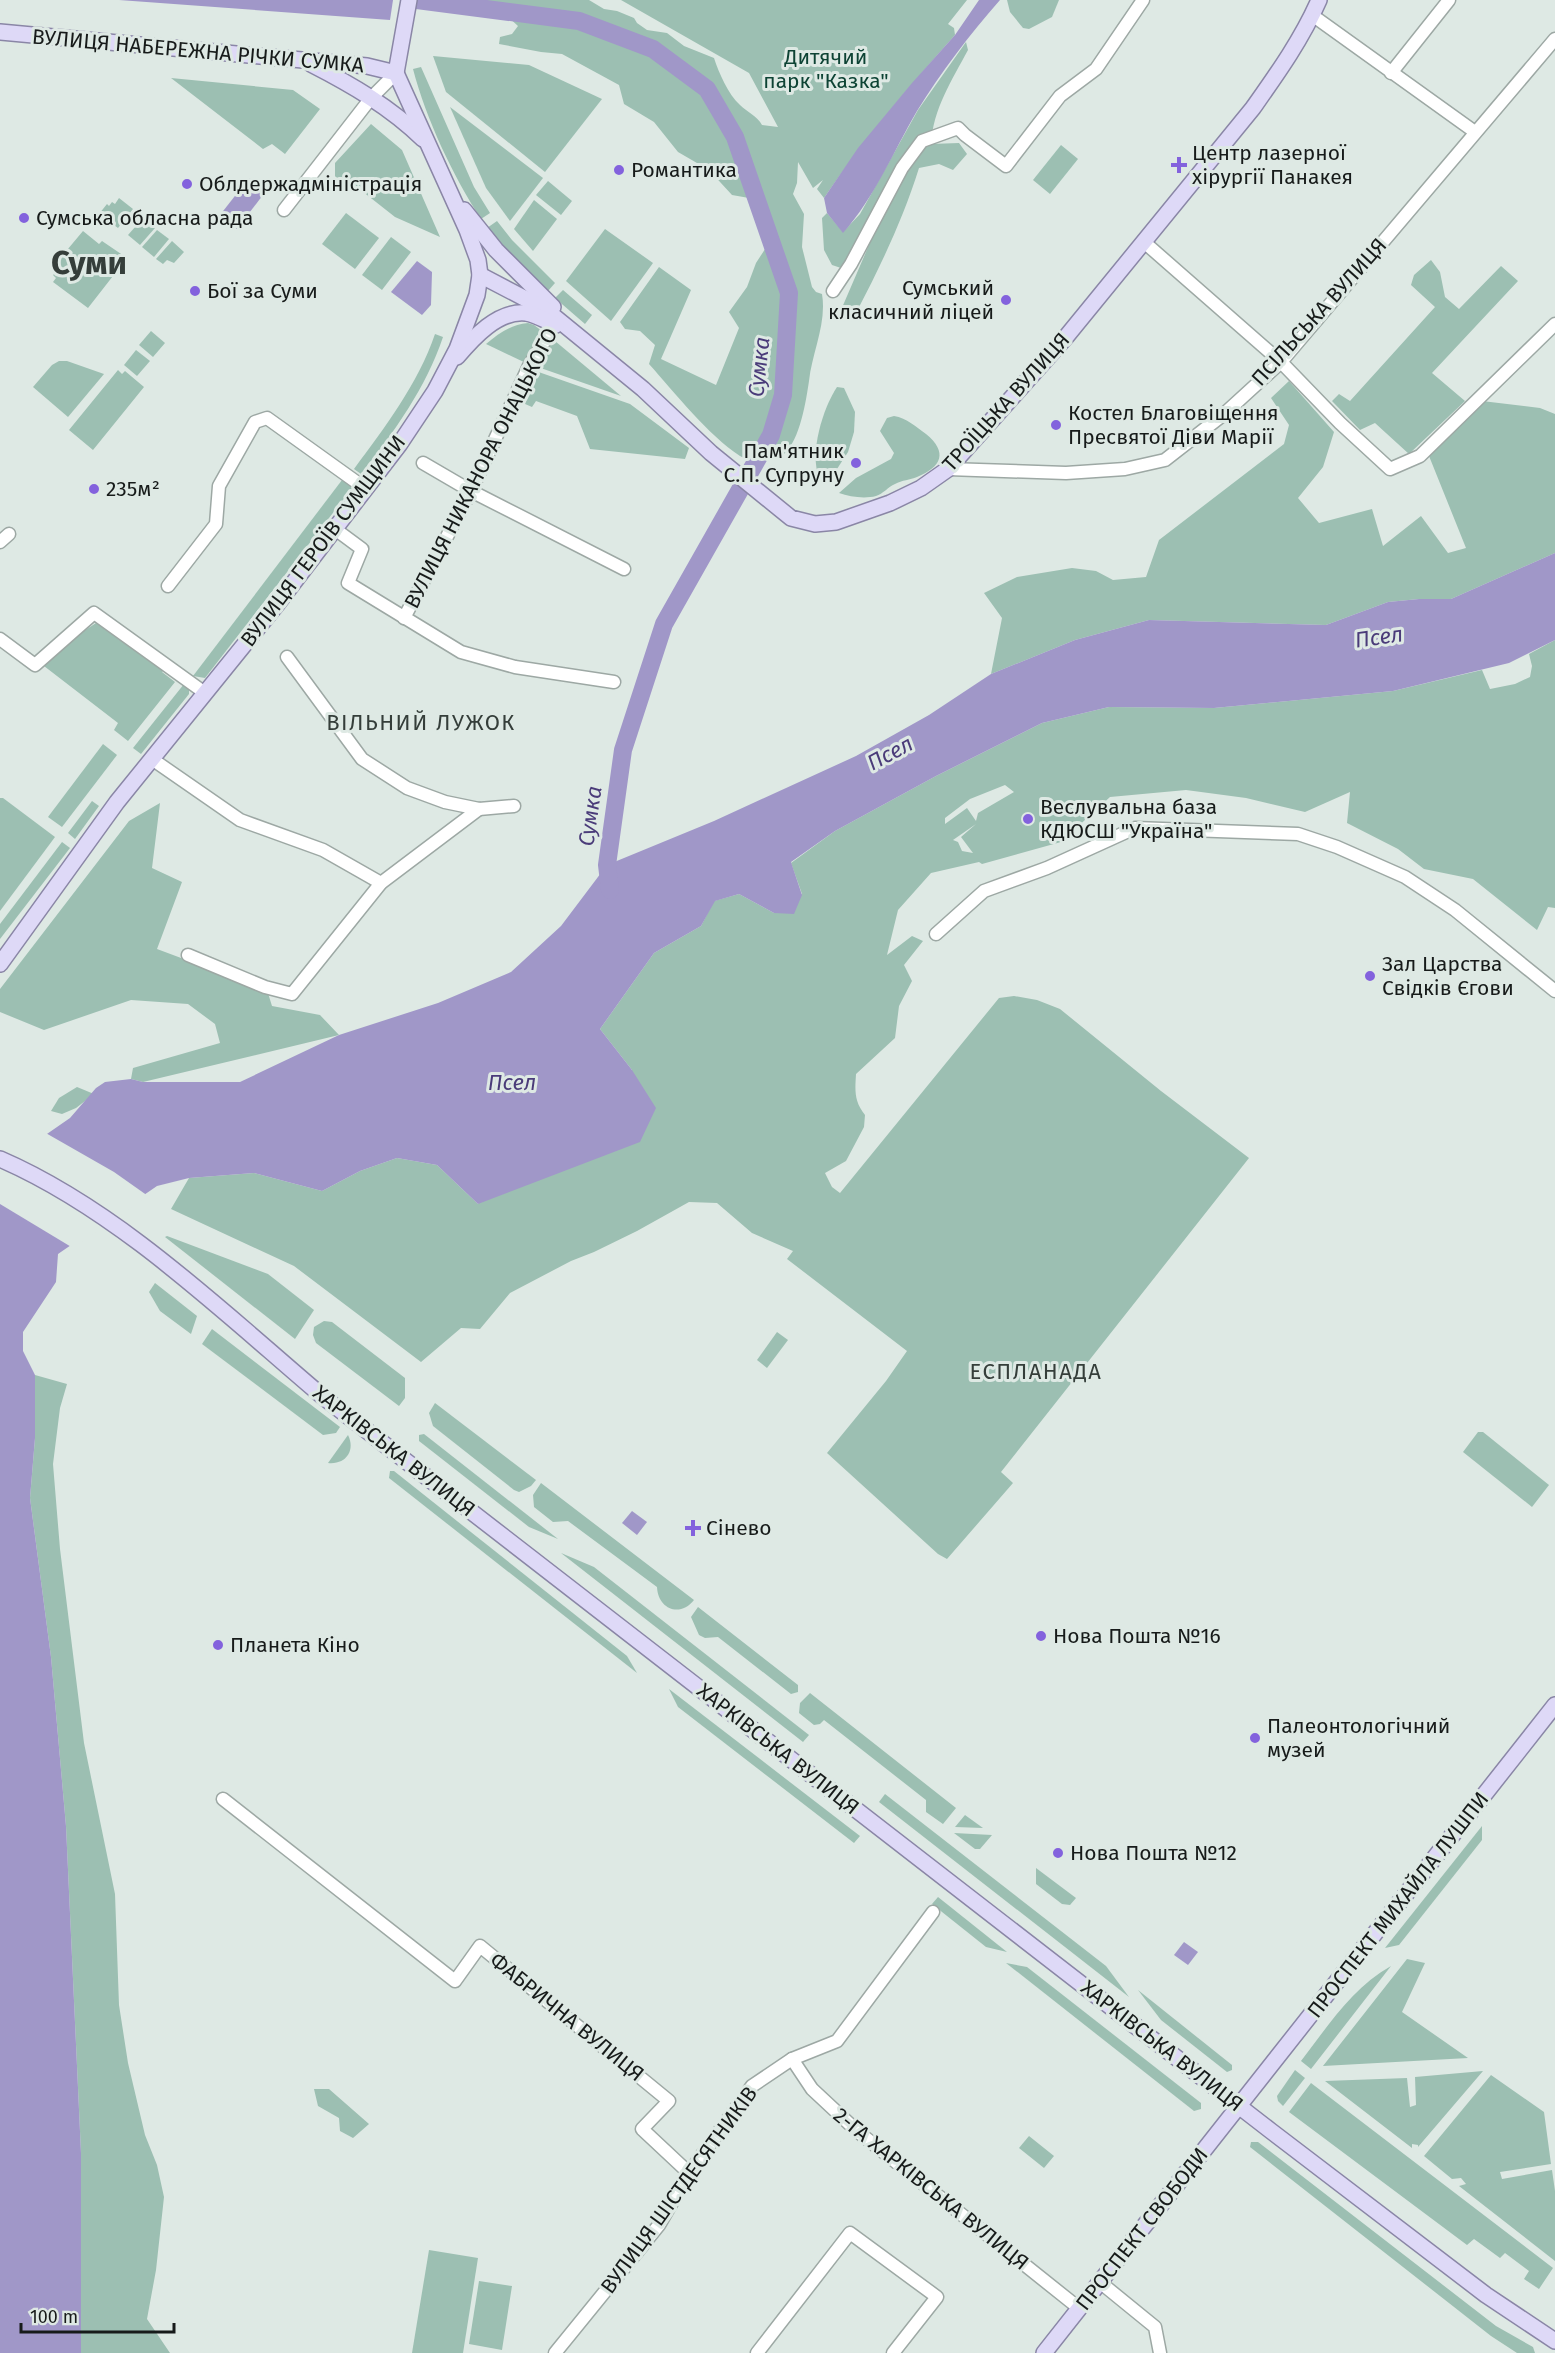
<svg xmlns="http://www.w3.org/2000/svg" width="1555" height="2353" font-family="'Fira Sans',sans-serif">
  <rect width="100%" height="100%" fill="#dee9e4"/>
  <g fill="#9cbfb2" fill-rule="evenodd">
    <path d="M458,0H589L604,9L617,11L634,18L637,23L647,30L667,33L684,46L714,58C719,73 728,94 740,105C747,112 757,116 762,125L778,127L749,73L621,0H967L948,24L954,28L955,35C908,88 864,139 824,198L817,189L823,180L813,188L798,162L797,183L793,194L804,214L802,247L812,287L816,292L822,294C827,323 812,353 809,381C806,401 800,440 784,454C778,460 767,460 758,459C752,458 745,459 740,456C708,435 675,393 649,364L655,345L640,331L625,329L620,322L659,267L691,290L661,359L716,385L739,328L729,312L747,287L756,263L767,246L772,230L761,205L749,198L732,195L709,170L678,152L654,122L624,104L619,85L562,54L541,52L499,44L500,37L512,34L518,26C501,9 480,4 458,0Z"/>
    <polygon points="1007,0 1059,0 1052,17 1029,29 1023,28 1010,12"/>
    <path d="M966,42L968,50C952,80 933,109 931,144L959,143L967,154L953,170L939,164L919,168C903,219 881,265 857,311L841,310L872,238L841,268L832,265L824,250L822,218L827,213L843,232L860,214L918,110Z"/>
    <polygon points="433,56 529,65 602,99 545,172 446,92"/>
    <path d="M421,67L474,187L490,213L481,219C453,176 426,119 413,69Z"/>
    <polygon points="171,78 293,90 320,109 285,154 272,144 263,149"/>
    <polygon points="450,107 543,178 510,221 486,188"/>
    <polygon points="371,124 402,150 440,237 395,217 348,180 342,185 335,176 335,163"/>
    <polygon points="1061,145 1078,159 1050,194 1033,180"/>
    <polygon points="548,181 572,201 561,215 536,195"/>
    <polygon points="119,198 133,209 118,228 99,214 107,204 109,206 112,202 115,204"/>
    <polygon points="534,200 557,219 533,251 514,229"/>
    <polygon points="346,213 379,238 355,269 322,244"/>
    <polygon points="143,218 155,228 140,245 128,235"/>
    <polygon points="497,221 512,240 555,283 548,291 502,247 487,228"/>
    <polygon points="605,229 653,263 611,321 566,281"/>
    <polygon points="157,230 169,239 154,257 142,247"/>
    <polygon points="83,231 99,244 102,241 127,258 88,308 53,282 56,278 53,275 56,272 52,268"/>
    <polygon points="391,237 411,252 382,290 362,275"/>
    <polygon points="172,241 184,252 174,263 167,260 163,264 156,259"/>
    <polygon points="1431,260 1440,272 1445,297 1459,309 1501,266 1518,281 1432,373 1465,401 1409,454 1375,423 1360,430 1332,401 1339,394 1350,401 1435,307 1411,285 1414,275"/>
    <polygon points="563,290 592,315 585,324 555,298"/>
    <path d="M528,323L534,325L546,334L528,364L486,344C499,333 510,325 528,323Z"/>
    <polygon points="151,331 165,343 153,357 139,345"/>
    <path d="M435,334L443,337C426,388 394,432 361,474L354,469C385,427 418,384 435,334Z"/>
    <polygon points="549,336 621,396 532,365"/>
    <polygon points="136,350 150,361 137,376 124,365"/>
    <polygon points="59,361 67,361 104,374 68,417 33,387 52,365"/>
    <polygon points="530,369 630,404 689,448 685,459 590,449 577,416 536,401 532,407 516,400"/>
    <polygon points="118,370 122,374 125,371 144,387 93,450 69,430"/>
    <polygon points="1289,381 1334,432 1323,467 1298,498 1319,523 1372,509 1383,546 1421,516 1448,553 1466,548 1427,451 1482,401 1540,408 1555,414 1555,553 1451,599 1419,599 1388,602 1326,625 1149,620 1075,640 991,674 1002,618 984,593 1017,577 1072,568 1096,571 1113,580 1146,577 1159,540 1284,444 1289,425 1271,398"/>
    <path d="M837,387L844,388L855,412L854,432L848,452L837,469L819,477C809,453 823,408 837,387Z"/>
    <path d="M894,416C907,418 916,427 926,434C948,452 942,467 917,477C910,480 902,480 895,484C888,487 883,494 876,496C865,499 850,497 839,493L856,478L891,459L894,453L880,431L887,418Z"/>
    <polygon points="342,480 353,487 205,678 193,676"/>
    <polygon points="96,623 163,671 162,672 175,682 128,741 114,730 118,723 44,666 66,643"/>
    <path d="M1555,640V908L1548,907L1537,930L1473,879L1424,869L1398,849L1347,823L1350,792L1305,812L1246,798L1186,790L1110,797L1061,842L982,864L979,862L931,873L898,910L887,955L912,936L923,941L904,965L912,981L899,1006L895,1038L856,1074C855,1091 854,1101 865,1115L864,1127L846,1161L825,1173L832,1187L840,1193L999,998L1014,996L1037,1000L1060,1009L1161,1091L1249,1158L1001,1472L1013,1483L947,1559L938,1554L827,1453L886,1381L907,1351L787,1259L793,1251L752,1233L717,1203L689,1202L637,1231L594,1252L571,1261L510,1293L480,1329L461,1328L421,1362L294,1266L171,1209L189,1178L254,1173L322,1191L360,1171L397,1158L437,1165L478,1204L632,1070L600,1029L654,953L701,926L714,901L739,894L774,913L802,894L791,863L835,831L936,776L1042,723L1109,707L1214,708L1393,691L1482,670L1490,689L1515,684L1530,677L1532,666L1529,654ZM1005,785L1014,792L978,813L976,821L967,808L945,824V818L970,799ZM976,824L961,837L973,853L962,851L958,842L953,840Z"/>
    <polygon points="184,684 189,687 189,694 141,754 133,748"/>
    <polygon points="103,744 117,755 62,827 48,817"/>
    <polygon points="0,798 3,798 55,837 0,911"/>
    <polygon points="92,801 99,806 75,839 68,833"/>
    <polygon points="160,803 152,868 182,882 157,949 267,990 272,1006 320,1015 339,1035 143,1082 131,1079 133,1068 220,1043 215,1024 188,1004 131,1000 44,1030 0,1012 0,989 129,821"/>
    <polygon points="62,842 70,848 0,939 0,924"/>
    <polygon points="77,1087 94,1094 76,1108 62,1114 51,1111 59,1098"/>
    <polygon points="167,1236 268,1274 314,1310 295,1339 165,1237"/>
    <polygon points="155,1283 197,1316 191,1334 160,1311 149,1292"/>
    <polygon points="324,1321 332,1322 405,1378 405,1398 399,1406 316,1343 313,1335 314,1327"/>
    <polygon points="212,1329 340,1427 336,1433 323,1435 202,1344"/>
    <polygon points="777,1332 788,1340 767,1368 757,1360"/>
    <polygon points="35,1375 67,1384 60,1408 53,1464 60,1549 84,1743 115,1894 119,2005 128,2063 145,2135 157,2165 164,2197 156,2270 147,2319 170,2353 81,2353 81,2153 66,1826 51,1657 30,1498 35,1438"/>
    <polygon points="435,1403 536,1480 531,1486 519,1492 514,1490 433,1426 429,1413"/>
    <polygon points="1478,1432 1483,1432 1549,1485 1532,1507 1463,1452"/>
    <polygon points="424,1434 558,1539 529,1527 419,1441 419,1435"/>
    <path d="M348,1435C356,1451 345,1465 328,1463Z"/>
    <polygon points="390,1471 394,1471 627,1656 637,1673 389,1478"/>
    <path d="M541,1483L694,1600C680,1618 658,1609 657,1587L568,1521L553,1522L534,1507L533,1495Z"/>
    <polygon points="561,1553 594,1567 809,1735 803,1742"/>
    <polygon points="698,1607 798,1685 798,1692 791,1694 718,1637 705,1638 699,1635 691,1617"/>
    <polygon points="669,1689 860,1836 854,1843 678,1707"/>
    <polygon points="810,1693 956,1808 943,1824 926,1812 926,1800 824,1720 820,1724 814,1725 799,1713 800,1703"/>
    <polygon points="885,1794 1106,1966 1129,1997 879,1802"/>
    <polygon points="965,1815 983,1828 955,1827"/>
    <polygon points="1482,1826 1482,1840 1399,1945 1385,1948"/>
    <polygon points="954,1833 992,1835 980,1849 975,1849"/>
    <polygon points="1036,1868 1076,1898 1070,1905 1062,1904 1036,1884"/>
    <polygon points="938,1897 1007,1952 986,1947 932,1904"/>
    <polygon points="1407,1959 1425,1963 1402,2012 1468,2058 1323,2066"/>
    <polygon points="1006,1963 1027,1967 1201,2103 1201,2109 1194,2111"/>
    <path d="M1391,1966L1311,2069L1301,2061C1328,2026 1352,1988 1391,1966Z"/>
    <polygon points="1138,1990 1232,2065 1232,2070 1227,2072 1161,2020"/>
    <polygon points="1295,2070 1305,2078 1283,2106 1278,2101 1277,2096"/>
    <polygon points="1483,2071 1418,2147 1418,2145 1412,2144 1412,2148 1325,2081 1407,2078 1410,2107 1416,2105 1415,2077"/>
    <polygon points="1491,2075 1544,2112 1551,2164 1500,2172 1502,2179 1552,2170 1555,2191 1555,2261 1459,2186 1466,2184 1461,2178 1452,2179 1424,2156"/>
    <polygon points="1311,2083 1553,2268 1539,2289 1524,2279 1529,2271 1505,2253 1500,2258 1474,2239 1467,2245 1289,2112"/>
    <polygon points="314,2089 329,2089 369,2124 353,2138 340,2131 339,2118 318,2106"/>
    <polygon points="1029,2136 1054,2156 1044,2168 1019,2148"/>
    <polygon points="1251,2142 1258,2142 1496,2326 1533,2347 1535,2353 1517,2353 1491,2336 1250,2147"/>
    <polygon points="429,2250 478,2258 463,2353 412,2353"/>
    <polygon points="479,2281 512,2286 502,2350 469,2344"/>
  </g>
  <g fill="#a097c8">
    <polygon points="119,0 393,0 390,20"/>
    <path d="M979,0H1000C970,34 941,72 917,111C893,152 875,197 843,233L827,213L824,198L858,148L912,83L955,35Z"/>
    <polygon points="249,178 266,191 237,229 220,215"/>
    <polygon points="417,261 432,272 431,305 422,315 391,292"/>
    <polygon points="1555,553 1555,640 1509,663 1393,691 1214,708 1109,707 1042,723 936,776 835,831 791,862 802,895 794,914 774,913 739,894 715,901 701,926 654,953 600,1029 632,1070 656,1108 640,1142 478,1204 437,1165 397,1158 360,1171 322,1191 254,1173 189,1178 157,1186 58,1254 56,1282 23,1332 23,1351 35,1375 35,1438 30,1498 51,1657 66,1826 81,2153 81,2353 0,2353 0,1177 44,1136 70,1118 96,1088 105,1082 131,1079 143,1082 240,1082 339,1035 438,1003 511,972 561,926 607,865 714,821 856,756 929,715 991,674 1075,640 1149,620 1326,625 1388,602 1419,599 1451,599"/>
    <polygon points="632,1511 647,1522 637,1535 622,1523"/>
    <polygon points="1184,1942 1198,1952 1188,1965 1174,1955"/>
  </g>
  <polygon fill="#dee9e4" points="44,1132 114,1172 148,1196 73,1248 0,1204 0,1173"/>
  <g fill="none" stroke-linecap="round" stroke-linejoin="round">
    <polyline stroke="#a097c8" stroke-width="18" points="417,0 579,21 653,49 707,89 735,137 789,293 783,395 771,435 664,624 623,750 607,865 610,890"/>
    <defs>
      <g id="minor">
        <polyline points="1312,15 1475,132"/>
        <polyline points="1391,73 1449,0"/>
        <polyline points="284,210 371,98 396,73"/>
        <polyline points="1144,242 1281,362 1340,423 1390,469 1420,456 1555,324"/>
        <polyline points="833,291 851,264 902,168 922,141 958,128 965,135 1006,166 1060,96 1096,69 1143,0"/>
        <polyline points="423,463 471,491 624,569"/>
        <polyline points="948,469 1066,473 1125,469 1165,460 1224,414 1281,362 1555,39"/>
        <polyline points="335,529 362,549 348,583 461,652 515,667 614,682"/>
        <polyline points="0,542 9,534"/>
        <polyline points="168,586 216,524 219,486 255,422 267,418 366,489"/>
        <polyline points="404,618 471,491 529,366 558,319"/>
        <polyline points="0,639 35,665 94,613 205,693"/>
        <polyline points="287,657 362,759 407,788 445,802 479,809 514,806"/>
        <polyline points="152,759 240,820 323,850 381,883"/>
        <polyline points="936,934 984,891 1047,868 1135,828 1298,834 1337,847 1405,877 1455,910 1555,991"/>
        <polyline points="188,955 265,987 292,994 381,883 479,809"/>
        <polyline points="223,1799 455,1981 480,1946 669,2101 642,2129 689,2173"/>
        <polyline points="792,2059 812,2089 857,2131 1080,2309"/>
        <polyline points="1101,2283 1155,2327 1160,2353"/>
        <polyline points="555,2353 659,2225 689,2173 752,2086 792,2059 837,2041 933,1912"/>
        <polyline points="757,2353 850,2233 937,2297 893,2353"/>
      </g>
      <g id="major">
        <polyline points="0,32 367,66 396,73"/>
        <path d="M311,64C352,85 390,107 423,139"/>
        <polyline points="396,73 409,0"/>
        <polyline points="464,210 496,250 553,307"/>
        <path d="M480,275L545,309L643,389L711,453L791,518L815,524L836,522L890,503L921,488L948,469L1066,337L1253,108C1277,74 1302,39 1319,0"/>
        <path d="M457,357C473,338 498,310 526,313C537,315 546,321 556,325"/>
        <polyline points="0,964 117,802 278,603 399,445 435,391 457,349 477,295 480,275 478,260 467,230 396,73"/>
        <path d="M0,1159C118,1210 224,1313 322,1396L1271,2131L1486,2295L1555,2341"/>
        <polyline points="1044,2353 1555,1705"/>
      </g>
    </defs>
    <use href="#minor" stroke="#9da8a4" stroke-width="15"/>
    <use href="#major" stroke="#8a86a6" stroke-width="18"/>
    <use href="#minor" stroke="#fff" stroke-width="12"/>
    <use href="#major" stroke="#ded9f7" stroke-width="15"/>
  </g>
  <g fill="#8362dd" stroke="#dee9e4" stroke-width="2">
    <path d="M1176 156h6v6h6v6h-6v6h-6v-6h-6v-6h6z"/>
    <circle cx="619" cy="170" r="6"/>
    <circle cx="187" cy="184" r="6"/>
    <circle cx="24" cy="218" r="6"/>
    <circle cx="195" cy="291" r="6"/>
    <circle cx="1006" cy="300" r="6"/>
    <circle cx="1056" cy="425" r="6"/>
    <circle cx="856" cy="463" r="6"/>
    <circle cx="94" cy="489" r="6"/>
    <circle cx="1028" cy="819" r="6"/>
    <circle cx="1370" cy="976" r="6"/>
    <path d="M690 1519h6v6h6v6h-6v6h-6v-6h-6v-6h6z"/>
    <circle cx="1041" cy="1636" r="6"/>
    <circle cx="218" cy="1645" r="6"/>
    <circle cx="1255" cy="1738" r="6"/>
    <circle cx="1058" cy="1853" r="6"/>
  </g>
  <g text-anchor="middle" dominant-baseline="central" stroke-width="6" stroke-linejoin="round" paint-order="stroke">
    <g font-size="21" fill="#171b1a" stroke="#dee9e4">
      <text transform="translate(198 51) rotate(5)">ВУЛИЦЯ НАБЕРЕЖНА РІЧКИ СУМКА</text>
      <text transform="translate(1319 312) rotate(-48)">ПСІЛЬСЬКА ВУЛИЦЯ</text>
      <text transform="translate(1006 402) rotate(-48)">ТРОЇЦЬКА ВУЛИЦЯ</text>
      <text transform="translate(481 468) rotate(-63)">ВУЛИЦЯ НИКАНОРА ОНАЦЬКОГО</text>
      <text transform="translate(323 541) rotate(-53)">ВУЛИЦЯ ГЕРОЇВ СУМЩИНИ</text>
      <text transform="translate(394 1451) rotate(38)">ХАРКІВСЬКА ВУЛИЦЯ</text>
      <text transform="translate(778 1749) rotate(38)">ХАРКІВСЬКА ВУЛИЦЯ</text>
      <text transform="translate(1398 1905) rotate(-52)">ПРОСПЕКТ МИХАЙЛА ЛУШПИ</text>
      <text transform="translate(567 2017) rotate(39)">ФАБРИЧНА ВУЛИЦЯ</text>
      <text transform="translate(1162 2046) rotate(38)">ХАРКІВСЬКА ВУЛИЦЯ</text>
      <text transform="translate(931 2189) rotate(39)">2-ГА ХАРКІВСЬКА ВУЛИЦЯ</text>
      <text transform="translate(679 2190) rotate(-54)">ВУЛИЦЯ ШІСТДЕСЯТНИКІВ</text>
      <text transform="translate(1142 2229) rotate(-52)">ПРОСПЕКТ СВОБОДИ</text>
    </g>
    <g font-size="21" fill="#0d4334" stroke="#dee9e4">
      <text x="826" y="57">Дитячий<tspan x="826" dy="24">парк "Казка"</tspan></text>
    </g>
    <g font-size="21" fill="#171b1a" stroke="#dee9e4" text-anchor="start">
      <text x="1192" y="153">Центр лазерної<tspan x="1192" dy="24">хірургії Панакея</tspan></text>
      <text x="631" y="170">Романтика</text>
      <text x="199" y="184">Облдержадміністрація</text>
      <text x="36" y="218">Сумська обласна рада</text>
      <text x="994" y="288" text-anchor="end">Сумський<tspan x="994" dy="24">класичний ліцей</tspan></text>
      <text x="207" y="291">Бої за Суми</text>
      <text x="1068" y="413">Костел Благовіщення<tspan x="1068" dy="24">Пресвятої Діви Марії</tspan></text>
      <text x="844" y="451" text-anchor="end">Пам'ятник<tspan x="844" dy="24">С.П. Супруну</tspan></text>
      <text x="106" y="489">235м²</text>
      <text x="1040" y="807">Веслувальна база<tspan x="1040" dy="24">КДЮСШ "Україна"</tspan></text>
      <text x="1382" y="964">Зал Царства<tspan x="1382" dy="24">Свідків Єгови</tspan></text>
      <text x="706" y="1528">Сінево</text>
      <text x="1053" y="1636">Нова Пошта №16</text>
      <text x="230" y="1645">Планета Кіно</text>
      <text x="1267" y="1726">Палеонтологічний<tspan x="1267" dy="24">музей</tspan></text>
      <text x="1070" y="1853">Нова Пошта №12</text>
    </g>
    <g font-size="22" font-style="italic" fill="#4a3b79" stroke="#dee9e4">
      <text transform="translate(759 367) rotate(-84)">Сумка</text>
      <text transform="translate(1379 637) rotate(-8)">Псел</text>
      <text transform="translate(890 753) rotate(-28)">Псел</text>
      <text transform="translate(590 816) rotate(-82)">Сумка</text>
      <text x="512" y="1082">Псел</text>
    </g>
    <g font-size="22" letter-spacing="1.5" fill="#353e3a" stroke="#dee9e4">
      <text x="421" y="722">ВІЛЬНИЙ ЛУЖОК</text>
      <text x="1036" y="1371">ЕСПЛАНАДА</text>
    </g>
    <g font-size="33" font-weight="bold" fill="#353e3a" stroke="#dee9e4">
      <text x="89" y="263">Суми</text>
    </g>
  </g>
  <path d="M21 2323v9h153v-9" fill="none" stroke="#171b1a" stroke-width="3"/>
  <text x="30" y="2323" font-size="18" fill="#171b1a" stroke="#dee9e4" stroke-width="4.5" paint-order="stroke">100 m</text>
</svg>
